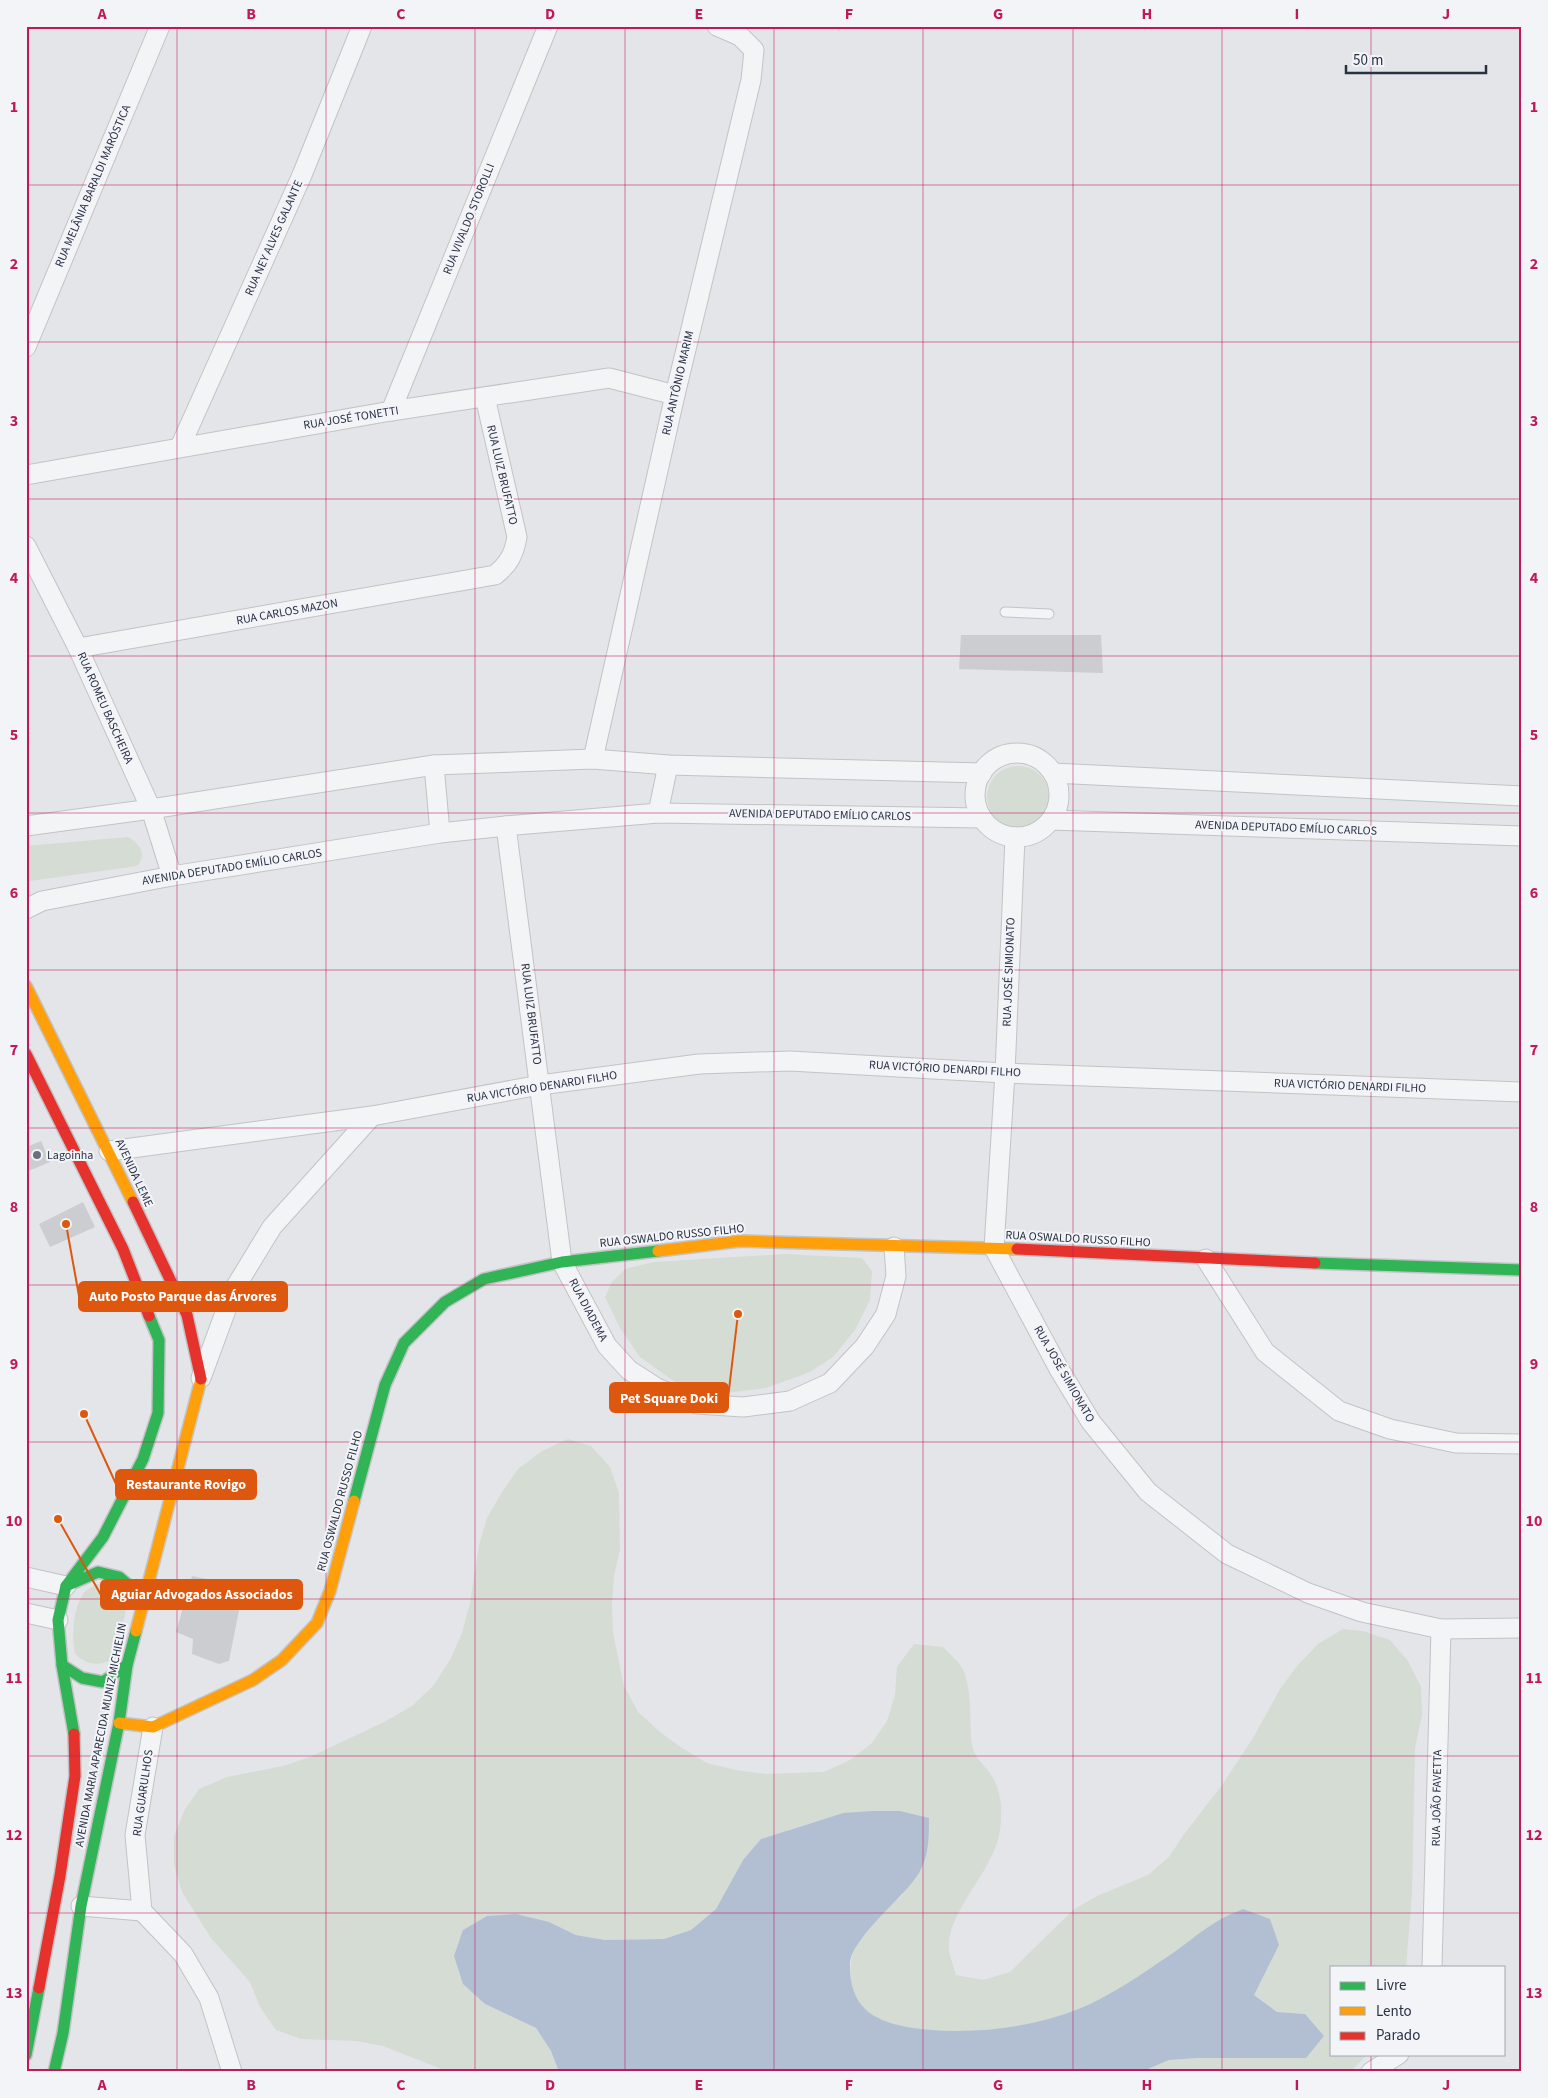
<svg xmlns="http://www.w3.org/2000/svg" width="1548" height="2098" font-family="'Source Sans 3',sans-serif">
  <rect width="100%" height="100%" fill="#e4e5e8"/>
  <g fill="#d4dcd4">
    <circle cx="1018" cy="797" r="31"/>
    <path d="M128,837C139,844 148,854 137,866L30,881L26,874V846Z"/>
    <polygon points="786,1254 862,1258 872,1271 870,1300 855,1330 833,1357 810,1372 766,1388 725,1393 675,1382 640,1357 620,1328 605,1297 612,1282 625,1269 654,1262"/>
    <path d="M568,1439L591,1446L610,1467L619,1493L620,1549L614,1576L612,1604L613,1633L624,1686L638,1712L660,1732L682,1748L707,1763L736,1770L765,1774L824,1772L850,1760L872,1743L887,1721L895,1695L897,1667L914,1644L943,1647C949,1654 960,1662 963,1670C973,1693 969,1721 972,1745C974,1757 983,1764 990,1773C1000,1788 1002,1804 1001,1821C1000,1868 945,1910 949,1950C950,1958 954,1967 956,1975L983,1980L1010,1972L1073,1910L1097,1896L1148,1875L1169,1857L1185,1833L1222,1785L1253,1738L1280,1689L1297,1666L1318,1644L1343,1629L1363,1631L1390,1640L1408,1661L1421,1687L1422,1715L1415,1748L1412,1894L1406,1967H1332V2054H1368L1350,2072H1141L1169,2060L1198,2058L1305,2014L1277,2012L1254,1995L1217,1921C1165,1959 1107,2006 1043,2021C997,2032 914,2039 871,2015C861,2010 852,1992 851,1981C849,1963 852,1950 863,1935C874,1920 890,1907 903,1894L843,1813L788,1830L743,1860L716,1909L691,1930L664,1939L605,1940L576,1935L549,1922L485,2004L536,2028L551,2051L559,2072H449L383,2046L356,2041L301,2039L276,2030L260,2007L250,1982L211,1938L182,1892L174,1865V1837L184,1811L199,1789L227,1777L283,1766L310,1757L386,1721L412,1706L433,1686L450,1660L462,1633L470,1603L479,1545L487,1518L502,1492L518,1469L542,1451Z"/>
    <path d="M97,1584C112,1585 122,1589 127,1604L116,1657C101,1667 88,1666 75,1654C72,1635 72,1610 84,1593C86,1589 93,1587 97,1584Z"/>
  </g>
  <path fill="#b2bfd3" d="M872,1811H900L929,1818C929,1837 929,1856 919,1873C904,1898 849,1939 850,1966C850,2005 870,2020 907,2027C967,2037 1046,2028 1100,1999C1123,1987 1145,1972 1167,1957C1184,1946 1199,1932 1216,1922C1225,1916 1234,1913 1243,1909L1270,1919L1279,1945L1254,1995L1277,2012L1305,2014L1324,2036L1306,2058H1198L1169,2060L1141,2072H559L551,2051L536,2028L485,2004L463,1984L454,1956L463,1930L487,1916L516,1914L549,1922L576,1935L605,1940L664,1939L691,1930L716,1909L743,1860L761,1839L843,1813Z"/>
  <g fill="#cccdd1">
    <polygon points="961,635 1101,635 1103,673 959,669"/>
    <polygon points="41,1141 50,1162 26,1172 26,1147"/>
    <polygon points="83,1202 95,1227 50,1247 39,1224"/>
    <polygon points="192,1576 236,1585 242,1595 229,1661 219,1664 192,1654 193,1639 176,1632"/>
  </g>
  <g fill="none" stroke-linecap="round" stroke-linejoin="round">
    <defs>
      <polyline id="lane" points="1005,612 1049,614"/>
      <g id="street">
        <polyline points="26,347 160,26"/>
        <polyline points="391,411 548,26"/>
        <polyline points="180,447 302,175 362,26"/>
        <polyline points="26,475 391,411 609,378 675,395"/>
        <polyline points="26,546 78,648 151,809 172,876"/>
        <path d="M78,648L495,575C509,564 514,554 517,537L485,397"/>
        <circle cx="1017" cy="795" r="42"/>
        <polyline points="593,759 675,395 751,80 754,50 740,36 717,26"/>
        <polyline points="434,765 440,833"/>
        <polyline points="1053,773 1522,796"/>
        <polyline points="658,813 668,765"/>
        <polyline points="1051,820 1522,836"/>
        <polyline points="26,826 151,809 434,765 593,759 668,765 982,773"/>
        <polyline points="506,826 562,1262 607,1346 629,1370 657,1388 697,1404 743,1407 790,1401 830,1383 865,1346 886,1314 896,1276 894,1247"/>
        <polyline points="1015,837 1005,1073 994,1248 1059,1369 1091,1422 1148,1492 1227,1554 1308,1593 1362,1612 1441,1629 1522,1628"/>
        <polyline points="26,909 42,901 172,876 440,833 506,826 658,813 982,818"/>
        <polyline points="109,1151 372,1116 540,1085 699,1064 790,1061 1005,1073 1522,1092"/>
        <polyline points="1206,1259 1265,1352 1339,1411 1390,1429 1456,1443 1522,1444"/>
        <polyline points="201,1378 233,1291 272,1227 372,1116"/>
        <polyline points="26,1577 66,1586"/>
        <polyline points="26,1613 58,1620"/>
        <polyline points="153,1727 135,1835 142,1911 183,1954 209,1998 232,2072"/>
        <polyline points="81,1906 142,1911"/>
        <polyline points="1432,1967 1441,1629"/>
        <polyline points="1371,2072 1399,2054"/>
      </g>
      <g id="fast">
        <polyline points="1315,1263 1522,1270"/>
        <polyline points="354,1501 385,1385 404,1343 445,1302 484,1279 562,1262 658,1251"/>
        <polyline points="66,1586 98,1572 119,1577 144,1598"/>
        <polyline points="62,1665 82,1678 103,1682 127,1665"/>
        <polyline points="74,1734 62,1665 58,1620 66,1586 103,1537 143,1459 158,1413 159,1340 149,1316"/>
        <polyline points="26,2055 39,1988"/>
        <polyline points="54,2072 63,2033 81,1906 119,1723 127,1665 136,1631"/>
      </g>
      <g id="slow">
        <polyline points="26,986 133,1202"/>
        <polyline points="658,1251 740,1241 1017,1249"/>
        <polyline points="136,1631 201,1379"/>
        <polyline points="119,1723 153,1727 253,1680 282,1660 317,1623 330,1591 354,1501"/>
      </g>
      <g id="jam">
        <polyline points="26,1054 123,1249 149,1316"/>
        <polyline points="133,1202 187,1315 201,1379"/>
        <polyline points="1017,1249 1315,1263"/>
        <polyline points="39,1988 60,1876 75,1776 74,1734"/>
      </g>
    </defs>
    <use href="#lane" stroke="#c2c3c6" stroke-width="11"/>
    <use href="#street" stroke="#c2c3c6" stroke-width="21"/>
    <use href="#fast" stroke="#c2c3c6" stroke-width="14"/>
    <use href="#slow" stroke="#c2c3c6" stroke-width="14"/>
    <use href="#jam" stroke="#c2c3c6" stroke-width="14"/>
    <use href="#lane" stroke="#f3f4f6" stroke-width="9"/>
    <use href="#street" stroke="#f3f4f6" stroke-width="19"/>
    <use href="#fast" stroke="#30b455" stroke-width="11"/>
    <use href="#slow" stroke="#ff9f0a" stroke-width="11"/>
    <use href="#jam" stroke="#e5322d" stroke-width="11"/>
  </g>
  <path fill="none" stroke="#c2185b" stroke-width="1" stroke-opacity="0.55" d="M177,26V2072M326,26V2072M475,26V2072M625,26V2072M774,26V2072M923,26V2072M1073,26V2072M1222,26V2072M1371,26V1967M26,185H1522M26,342H1522M26,499H1522M26,656H1522M26,813H1522M26,970H1522M26,1128H1522M26,1285H1522M26,1442H1522M26,1599H1522M26,1756H1522M26,1913H1522M1371,2054V2072"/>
  <circle fill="#6b707d" stroke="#f2f4f8" stroke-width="2" cx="37" cy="1155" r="5"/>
  <g text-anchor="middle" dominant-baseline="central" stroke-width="4" stroke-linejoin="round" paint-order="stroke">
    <g font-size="12" fill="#2a3143" stroke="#f2f4f8">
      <text transform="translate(93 186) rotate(-67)">RUA MELÂNIA BARALDI MARÓSTICA</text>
      <text transform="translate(469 219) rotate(-68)">RUA VIVALDO STOROLLI</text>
      <text transform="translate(274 238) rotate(-66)">RUA NEY ALVES GALANTE</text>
      <text transform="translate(678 383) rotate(-77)">RUA ANTÔNIO MARIM</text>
      <text transform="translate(351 418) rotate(-9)">RUA JOSÉ TONETTI</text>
      <text transform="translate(502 475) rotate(77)">RUA LUIZ BRUFATTO</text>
      <text transform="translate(287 612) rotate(-10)">RUA CARLOS MAZON</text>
      <text transform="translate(105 708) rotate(66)">RUA ROMEU BASCHEIRA</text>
      <text transform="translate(820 815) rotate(1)">AVENIDA DEPUTADO EMÍLIO CARLOS</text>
      <text transform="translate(1286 828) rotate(2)">AVENIDA DEPUTADO EMÍLIO CARLOS</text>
      <text transform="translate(232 867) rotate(-9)">AVENIDA DEPUTADO EMÍLIO CARLOS</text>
      <text transform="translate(1009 972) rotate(-88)">RUA JOSÉ SIMIONATO</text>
      <text transform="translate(531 1014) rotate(83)">RUA LUIZ BRUFATTO</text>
      <text transform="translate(945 1069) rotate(3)">RUA VICTÓRIO DENARDI FILHO</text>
      <text transform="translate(1350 1086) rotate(2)">RUA VICTÓRIO DENARDI FILHO</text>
      <text transform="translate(542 1087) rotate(-9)">RUA VICTÓRIO DENARDI FILHO</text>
      <text transform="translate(134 1173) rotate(65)">AVENIDA LEME</text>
      <text transform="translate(672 1236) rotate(-6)">RUA OSWALDO RUSSO FILHO</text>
      <text transform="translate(1078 1239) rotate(3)">RUA OSWALDO RUSSO FILHO</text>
      <text transform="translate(588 1310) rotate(62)">RUA DIADEMA</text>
      <text transform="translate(1064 1374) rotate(60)">RUA JOSÉ SIMIONATO</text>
      <text transform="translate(340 1501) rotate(-75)">RUA OSWALDO RUSSO FILHO</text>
      <text transform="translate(101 1735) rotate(-79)">AVENIDA MARIA APARECIDA MUNIZ MICHIELIN</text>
      <text transform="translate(143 1793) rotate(-82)">RUA GUARULHOS</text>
      <text transform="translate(1437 1798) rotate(-89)">RUA JOÃO FAVETTA</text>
    </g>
    <g font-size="12" fill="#2a3143" stroke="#f2f4f8" text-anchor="start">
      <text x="47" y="1155">Lagoinha</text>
    </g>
  </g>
  <path fill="none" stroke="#de570f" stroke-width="2" d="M66 1224L79 1296M738 1314L728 1398M84 1414L116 1484M58 1519L101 1595"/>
  <g fill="#de570f" stroke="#f2f4f8" stroke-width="2">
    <circle cx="66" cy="1224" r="5"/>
    <circle cx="738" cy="1314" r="5"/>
    <circle cx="84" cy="1414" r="5"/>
    <circle cx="58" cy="1519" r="5"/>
  </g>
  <g fill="#de570f" stroke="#de570f" stroke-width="2">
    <rect x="79" y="1282" width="208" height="29" rx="5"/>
    <rect x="610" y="1383" width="118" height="29" rx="5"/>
    <rect x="116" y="1470" width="140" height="29" rx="5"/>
    <rect x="101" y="1580" width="201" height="29" rx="5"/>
  </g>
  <g font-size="14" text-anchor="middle" font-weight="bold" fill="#fff">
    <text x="183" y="1301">Auto Posto Parque das Árvores</text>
    <text x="669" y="1403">Pet Square Doki</text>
    <text x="186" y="1489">Restaurante Rovigo</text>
    <text x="202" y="1599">Aguiar Advogados Associados</text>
  </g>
  <rect width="1548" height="2098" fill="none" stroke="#f2f4f8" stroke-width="55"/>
  <rect x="1330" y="1966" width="175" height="90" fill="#f2f4f8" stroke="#a2a6b0"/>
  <rect x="1340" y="1982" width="25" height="8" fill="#30b455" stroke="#a2a6b0"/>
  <text x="1376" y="1990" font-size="15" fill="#2a3143">Livre</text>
  <rect x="1340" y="2007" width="25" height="8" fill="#ff9f0a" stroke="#a2a6b0"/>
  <text x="1376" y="2016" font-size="15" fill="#2a3143">Lento</text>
  <rect x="1340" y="2032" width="25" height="8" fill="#e5322d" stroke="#a2a6b0"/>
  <text x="1376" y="2040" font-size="15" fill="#2a3143">Parado</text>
  <path d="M1346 65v8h140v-8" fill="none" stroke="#2a3143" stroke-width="2.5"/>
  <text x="1353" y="65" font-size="15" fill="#2a3143" stroke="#f2f4f8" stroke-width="4" paint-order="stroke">50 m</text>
  <rect x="28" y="28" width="1492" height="2042" fill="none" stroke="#c2185b" stroke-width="2"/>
  <g font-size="16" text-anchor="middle" font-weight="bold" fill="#c2185b">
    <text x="102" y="19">A</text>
    <text x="251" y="19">B</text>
    <text x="401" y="19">C</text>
    <text x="550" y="19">D</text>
    <text x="699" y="19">E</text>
    <text x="849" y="19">F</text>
    <text x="998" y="19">G</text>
    <text x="1147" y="19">H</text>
    <text x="1297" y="19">I</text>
    <text x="1446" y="19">J</text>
    <text x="14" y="112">1</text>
    <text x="1534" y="112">1</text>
    <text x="14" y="269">2</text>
    <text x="1534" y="269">2</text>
    <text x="14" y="426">3</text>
    <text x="1534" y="426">3</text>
    <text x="14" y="583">4</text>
    <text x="1534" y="583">4</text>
    <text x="14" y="740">5</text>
    <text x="1534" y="740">5</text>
    <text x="14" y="898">6</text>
    <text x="1534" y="898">6</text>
    <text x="14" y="1055">7</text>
    <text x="1534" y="1055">7</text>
    <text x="14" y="1212">8</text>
    <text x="1534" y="1212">8</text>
    <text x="14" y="1369">9</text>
    <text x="1534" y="1369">9</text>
    <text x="14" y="1526">10</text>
    <text x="1534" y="1526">10</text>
    <text x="14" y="1683">11</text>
    <text x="1534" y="1683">11</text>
    <text x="14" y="1840">12</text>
    <text x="1534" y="1840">12</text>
    <text x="14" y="1998">13</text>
    <text x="1534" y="1998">13</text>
    <text x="102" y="2090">A</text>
    <text x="251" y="2090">B</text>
    <text x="401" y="2090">C</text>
    <text x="550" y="2090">D</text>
    <text x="699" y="2090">E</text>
    <text x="849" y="2090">F</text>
    <text x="998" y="2090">G</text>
    <text x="1147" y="2090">H</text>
    <text x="1297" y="2090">I</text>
    <text x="1446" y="2090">J</text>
  </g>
</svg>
